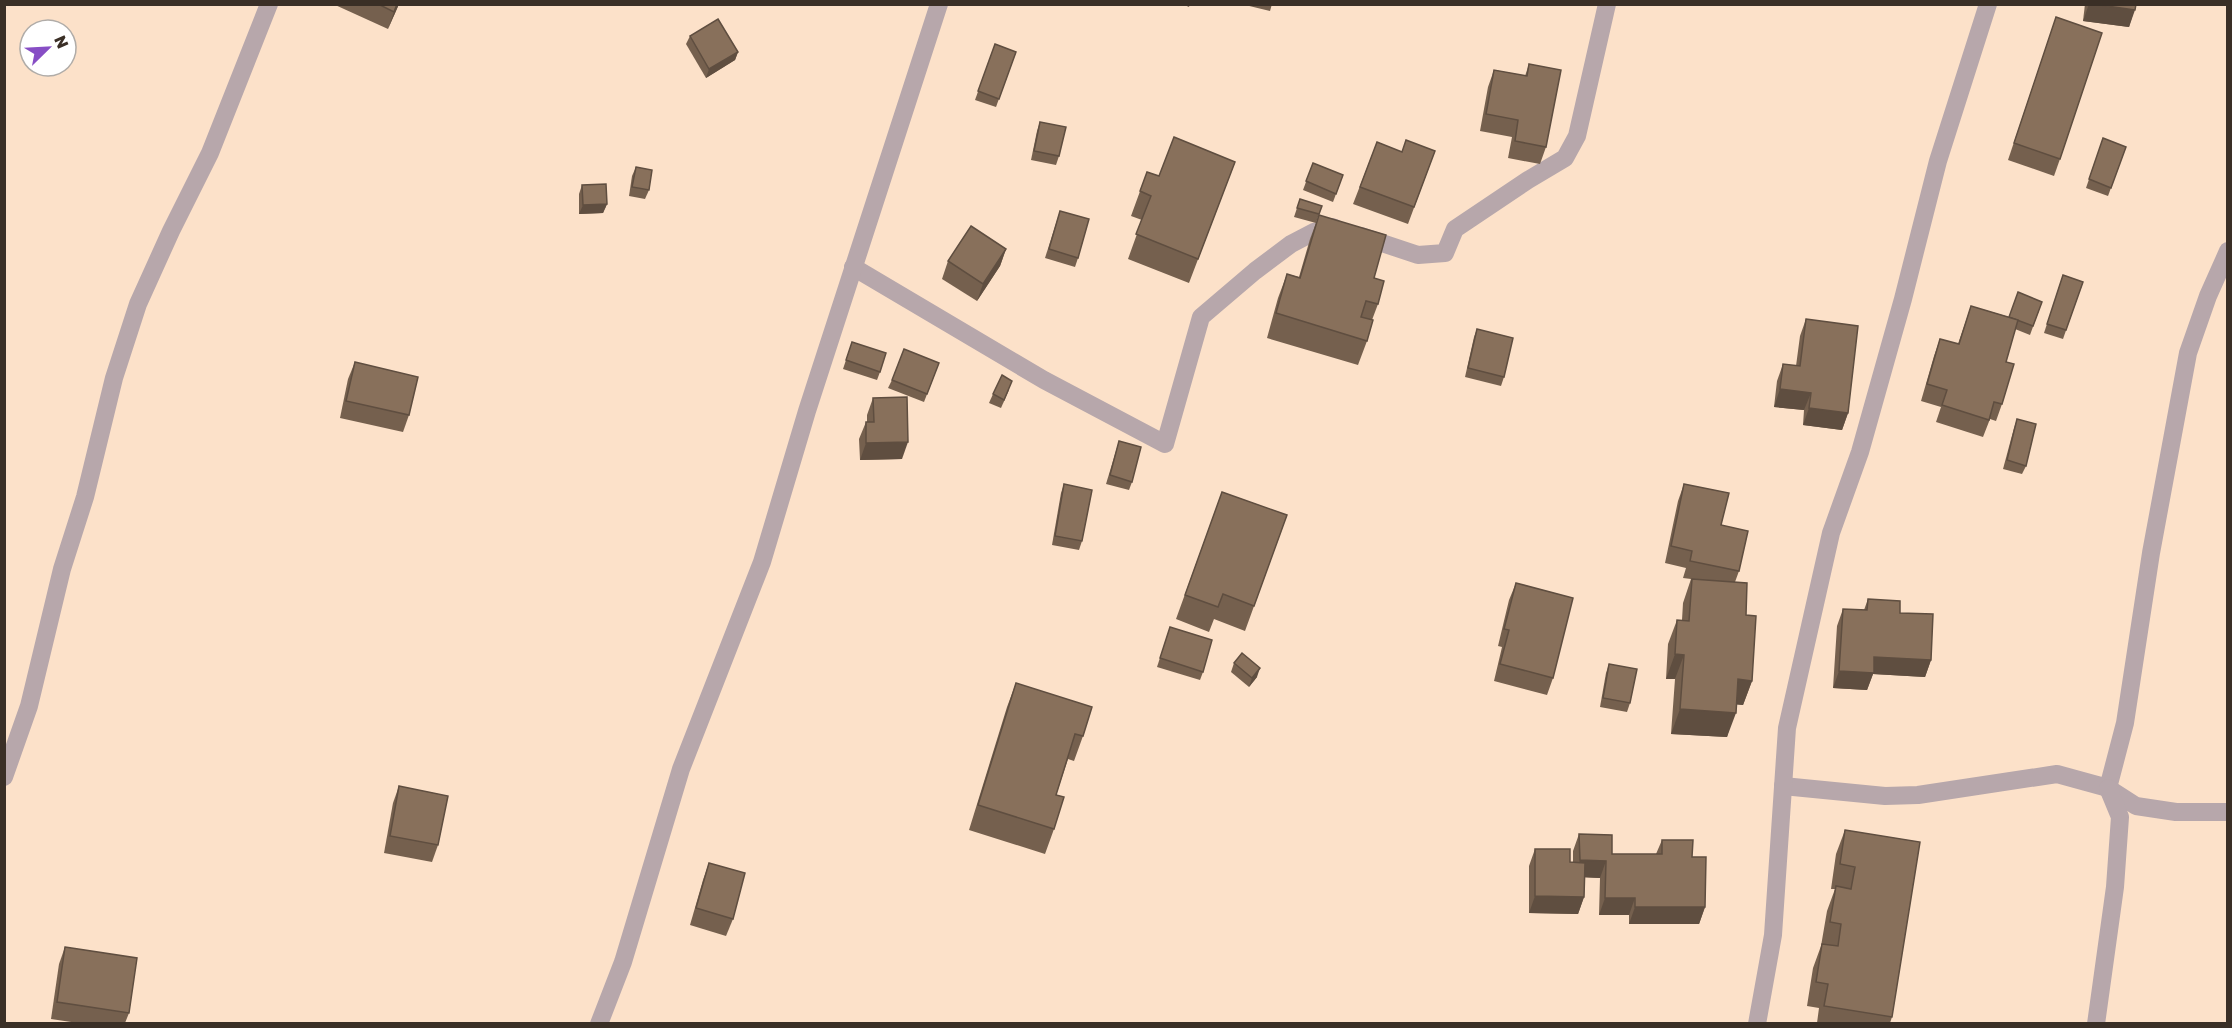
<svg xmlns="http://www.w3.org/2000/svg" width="2232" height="1028" font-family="'Golos Text',sans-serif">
  <rect width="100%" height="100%" fill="#fce1c9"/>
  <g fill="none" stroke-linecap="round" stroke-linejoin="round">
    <g stroke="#b7a7ab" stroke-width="18">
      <polyline points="1361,236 1418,255 1445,253 1455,229 1528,180 1565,158 1577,136 1607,4"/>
      <polyline points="853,267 1044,380 1165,444 1201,317 1255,271 1291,244 1314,232 1332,227 1335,228"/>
      <polyline points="4,777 29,706 62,569 85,497 114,378 138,304 171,231 210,153 269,4"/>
      <polyline points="1783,786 1885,796 1918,795 2057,774 2108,788 2125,723 2151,553 2188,353 2208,296 2228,251"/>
      <polyline points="2108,788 2136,806 2176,812 2228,812"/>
      <polyline points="599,1024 623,962 681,769 762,562 807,411 939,4"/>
      <polyline points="1757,1024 1773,935 1787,728 1831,533 1860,452 1903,299 1938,161 1988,4"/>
      <polyline points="2096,1024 2115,887 2120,817 2108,788"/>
    </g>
  </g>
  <g fill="#75604e">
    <polygon points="333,4 399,4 388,29"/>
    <polygon points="1182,4 1190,4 1189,7"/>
    <polygon points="1241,4 1272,4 1270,11"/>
    <polygon points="2085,4 2136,4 2129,27 2083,21"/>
    <polygon points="2056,17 2060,159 2054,176 2008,160"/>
    <polygon points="690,36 738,52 735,60 706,78 686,44"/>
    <polygon points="995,44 1016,52 996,107 975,100"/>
    <polygon points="30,58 30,66 45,66 41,74 27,67"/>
    <polygon points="1529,64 1546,147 1540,164 1508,158 1512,137 1480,131 1488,87 1494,70 1525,76"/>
    <polygon points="1040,122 1059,156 1056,165 1031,160 1037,131"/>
    <polygon points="2103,138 2126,147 2108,196 2086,188"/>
    <polygon points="1377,142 1402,152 1435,151 1408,224 1353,204"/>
    <polygon points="1235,162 1189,283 1128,259 1142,220 1131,216 1147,172 1159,176"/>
    <polygon points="1313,163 1343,175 1333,202 1303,190"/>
    <polygon points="636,167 649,190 645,199 629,196 632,176"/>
    <polygon points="582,185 607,204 603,213 579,214 579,194"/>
    <polygon points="1300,199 1319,214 1316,223 1294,217"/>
    <polygon points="1060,211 1078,258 1075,267 1045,258"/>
    <polygon points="1319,215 1374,278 1378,304 1372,320 1367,341 1358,365 1267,338 1278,298 1287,274 1299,277 1310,239"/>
    <polygon points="1006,249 1000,266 977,301 942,279 948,261"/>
    <polygon points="2063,275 2083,282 2063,339 2044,333"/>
    <polygon points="2042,302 2030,335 2015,329 2006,362 2002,404 1996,421 1990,419 1983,437 1936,422 1941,407 1921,401 1934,356 1940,339 1958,344 1971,306 2009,317"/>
    <polygon points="1806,319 1848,413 1842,430 1803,425 1804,410 1774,407 1777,381 1783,364 1796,366 1800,336"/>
    <polygon points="1477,329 1504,377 1501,386 1465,377 1474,337"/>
    <polygon points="852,342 880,372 877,380 843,369"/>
    <polygon points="355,362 409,415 403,432 340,418 348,379"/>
    <polygon points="939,363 924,402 888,388 892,380"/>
    <polygon points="1009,390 1001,408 989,403 993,394"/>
    <polygon points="873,398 902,459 860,460 859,439 866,422 867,422 867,415"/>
    <polygon points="2017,419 2026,466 2022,474 2003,469 2014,428"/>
    <polygon points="1119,441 1132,482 1129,490 1106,484"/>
    <polygon points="1064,484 1082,541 1079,550 1052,545 1061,493"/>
    <polygon points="1684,484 1721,525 1739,571 1735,582 1746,615 1752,681 1743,705 1736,704 1727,737 1671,734 1675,679 1666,679 1668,644 1677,620 1682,620 1683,603 1691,579 1683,578 1686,568 1665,563 1678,501"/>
    <polygon points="1222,492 1287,515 1245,631 1214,619 1209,632 1176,619"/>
    <polygon points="2228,523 2228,553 2226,553"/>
    <polygon points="1516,583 1553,678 1547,695 1494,681 1502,647 1498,646 1509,600"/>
    <polygon points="1868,599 1900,613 1931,660 1925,677 1873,674 1867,690 1833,688 1837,626 1843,609 1864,610"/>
    <polygon points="1170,627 1203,672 1200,680 1157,667"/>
    <polygon points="1234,663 1257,677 1249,687 1231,672"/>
    <polygon points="1609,664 1630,703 1627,712 1600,707 1606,673"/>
    <polygon points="1016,683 1083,736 1074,761 1068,759 1056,795 1054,829 1045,854 969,830 1007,707"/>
    <polygon points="399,786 438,845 432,862 384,853 393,803"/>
    <polygon points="1845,830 1892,1017 1890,1023 1817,1023 1819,1008 1807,1006 1813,968 1821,946 1827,911 1835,889 1831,889 1836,854"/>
    <polygon points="1579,834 1612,854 1656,854 1662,840 1692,857 1705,907 1699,924 1629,924 1629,915 1599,915 1600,878 1585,877 1584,897 1578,914 1529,913 1529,866 1535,849 1570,862 1573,862 1573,851"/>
    <polygon points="709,863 733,919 726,936 690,925 703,880"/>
    <polygon points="65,947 129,1013 125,1023 78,1023 51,1019 59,964"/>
  </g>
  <g fill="#5f4e40">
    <polygon points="397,4 399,4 388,29 394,12"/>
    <polygon points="2089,4 2093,4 2135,10 2129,27 2083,21"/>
    <polygon points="738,52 735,60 706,78 709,69"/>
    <polygon points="607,204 603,213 579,214 583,205"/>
    <polygon points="1006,249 1000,266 977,301 983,284"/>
    <polygon points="1780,389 1811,393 1804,410 1774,407"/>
    <polygon points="1809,408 1848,413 1842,430 1803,425"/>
    <polygon points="908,442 902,459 860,460 866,443"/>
    <polygon points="1675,654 1684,655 1675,679 1666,679"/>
    <polygon points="1874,657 1931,660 1925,677 1873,674 1867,690 1833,688 1839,671"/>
    <polygon points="1260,668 1257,677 1249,687 1252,678"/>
    <polygon points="1738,679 1752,681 1743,705 1729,704"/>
    <polygon points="1680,709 1736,713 1727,737 1671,734"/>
    <polygon points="1580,860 1606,861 1600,878 1574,877"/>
    <polygon points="1535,896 1584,897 1578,914 1529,913"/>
    <polygon points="1605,898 1635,898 1629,915 1599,915"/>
    <polygon points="1635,907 1705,907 1699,924 1629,924"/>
  </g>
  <g fill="#88705b" stroke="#5f4e40" stroke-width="1.5">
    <polygon points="378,4 397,4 394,12"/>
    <polygon points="2093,4 2136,4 2135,10"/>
    <polygon points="2056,17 2102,33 2060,159 2014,143"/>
    <polygon points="718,19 738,52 709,69 690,36"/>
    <polygon points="995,44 1016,52 999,99 978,91"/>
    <polygon points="1529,64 1561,70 1546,147 1515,141 1518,120 1486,114 1494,70 1527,76"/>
    <polygon points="1040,122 1066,127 1059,156 1034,151"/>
    <polygon points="1174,137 1235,162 1198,259 1136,234 1151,196 1140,191 1147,172 1159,176"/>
    <polygon points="2103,138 2126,147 2111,188 2089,179"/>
    <polygon points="1406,140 1435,151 1414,207 1360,187 1377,142 1402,152"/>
    <polygon points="1313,163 1343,175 1336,194 1306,181"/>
    <polygon points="636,167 652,170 649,190 632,187"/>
    <polygon points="606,184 607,204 583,205 582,185"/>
    <polygon points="1300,199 1322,206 1319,214 1297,208"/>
    <polygon points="1060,211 1089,219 1078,258 1049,249"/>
    <polygon points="1319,215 1386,235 1374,278 1384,281 1378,304 1366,301 1361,317 1373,320 1367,341 1276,313 1287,274 1300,278"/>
    <polygon points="971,226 1006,249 983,284 948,261"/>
    <polygon points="2063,275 2083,282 2066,330 2047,324"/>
    <polygon points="2018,292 2042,302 2033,326 2009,317"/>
    <polygon points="1971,306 2018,320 2006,362 2014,364 2002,404 1994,402 1989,420 1942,405 1947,390 1927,384 1940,339 1959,344"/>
    <polygon points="1806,319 1858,326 1848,413 1809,408 1811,393 1780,389 1783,364 1800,366"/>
    <polygon points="1477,329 1513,338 1504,377 1468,368"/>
    <polygon points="852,342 886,353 880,372 846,360"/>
    <polygon points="904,349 939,363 927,394 892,380"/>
    <polygon points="355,362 418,377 409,415 346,401"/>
    <polygon points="1002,375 1012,381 1004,400 993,394"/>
    <polygon points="907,397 908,442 866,443 866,422 874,422 873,398"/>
    <polygon points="2017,419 2036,424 2026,466 2007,460"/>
    <polygon points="1119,441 1141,447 1132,482 1110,475"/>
    <polygon points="1064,484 1092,490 1082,541 1055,536"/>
    <polygon points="1684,484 1729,493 1721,525 1748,531 1739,571 1690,561 1692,551 1671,546"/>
    <polygon points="1222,492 1287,515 1254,606 1223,594 1218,607 1185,595"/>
    <polygon points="1692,579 1747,583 1746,615 1756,616 1752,681 1738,679 1736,713 1680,709 1684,655 1675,654 1677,620 1689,621"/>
    <polygon points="1516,583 1573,598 1553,678 1500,664 1509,630 1504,629"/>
    <polygon points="1868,599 1900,601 1900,613 1933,614 1931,660 1874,657 1874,673 1839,671 1843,609 1867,610"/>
    <polygon points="1170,627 1212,640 1203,672 1160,658"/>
    <polygon points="1242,653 1260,668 1252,678 1234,663"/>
    <polygon points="1609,664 1637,669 1630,703 1603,698"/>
    <polygon points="1016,683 1092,707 1083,736 1075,734 1056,795 1064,797 1054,829 978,805"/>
    <polygon points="399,786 448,796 438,845 390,836"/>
    <polygon points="1845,830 1920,842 1892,1017 1824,1006 1828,984 1816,982 1822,944 1838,946 1841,924 1830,922 1836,886 1851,889 1855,867 1840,864"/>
    <polygon points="1579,834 1612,835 1612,854 1662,854 1662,840 1693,840 1692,857 1706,857 1705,907 1635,907 1635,898 1605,898 1606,861 1580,860"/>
    <polygon points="1535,849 1570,849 1570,862 1585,863 1584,897 1535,896"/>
    <polygon points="709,863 745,873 733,919 696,908"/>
    <polygon points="65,947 137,958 129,1013 57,1002"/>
  </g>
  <rect width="2232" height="1028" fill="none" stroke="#3a2f26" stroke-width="12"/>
  <g transform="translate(48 48) rotate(66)"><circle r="28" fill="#ffffff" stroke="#b0aca8" stroke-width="1.5"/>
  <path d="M0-4.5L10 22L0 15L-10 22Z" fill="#874ec5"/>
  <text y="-9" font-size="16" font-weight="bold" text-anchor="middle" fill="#3a2f26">N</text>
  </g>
</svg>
